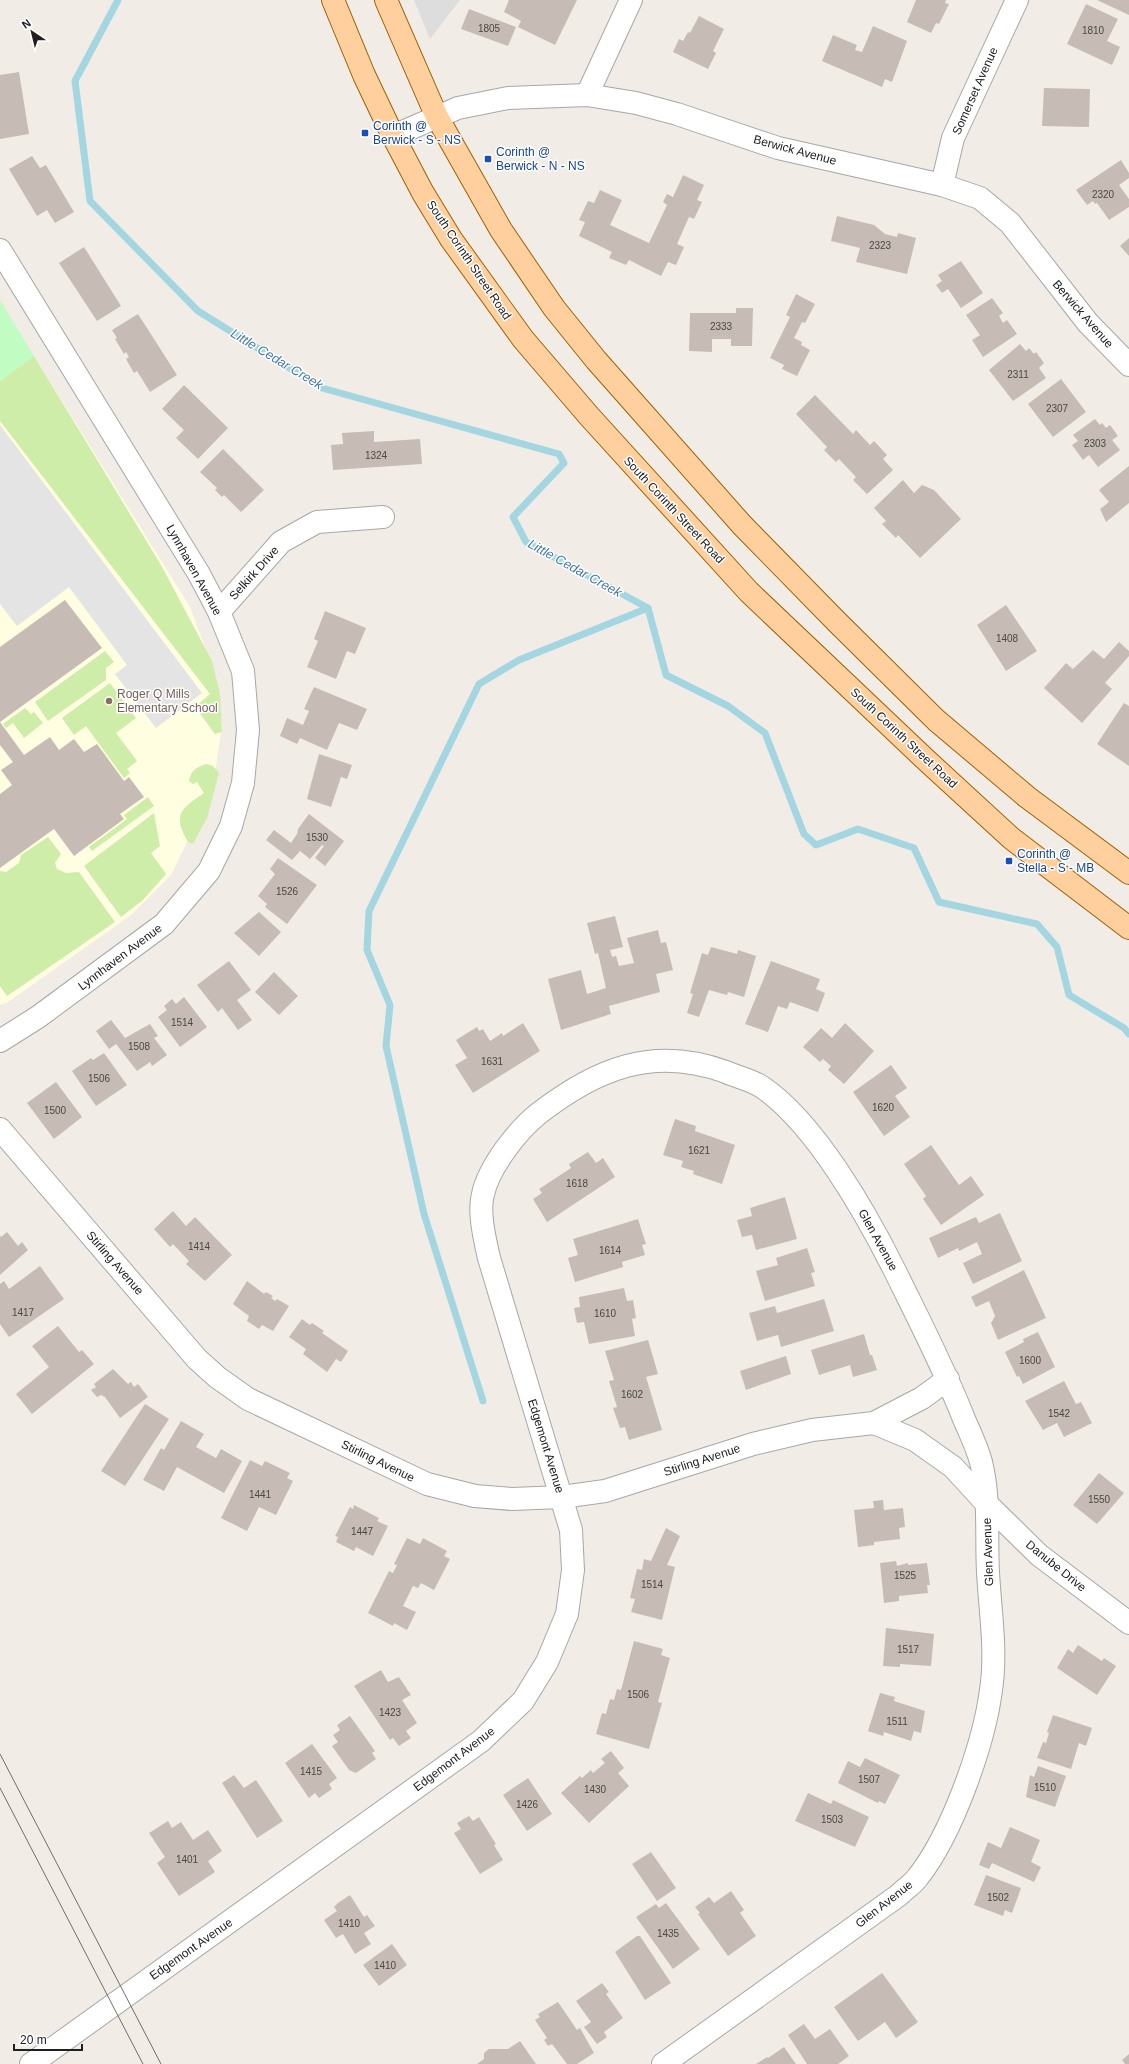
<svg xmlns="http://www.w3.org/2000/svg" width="1129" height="2064" font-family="Helvetica,sans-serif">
  <rect width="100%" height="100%" fill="#f1ede6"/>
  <polygon fill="#dedddd" points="414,0 460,0 430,39"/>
  <polygon fill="#fffee1" points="34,356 190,607 216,677 222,725 215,773 194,828 171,875 131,915 8,1002 0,1005 0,381"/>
  <g fill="#ceeda9">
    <polygon points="34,356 161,565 212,661 220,694 222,732 215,734 195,707 210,694 0,421 0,381"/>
    <polygon points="105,651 114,662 106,668 106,680 48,721 35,702"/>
    <polygon points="110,683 136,718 116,733 137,761 127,769 130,773 124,778 86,726 74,735 62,718"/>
    <polygon points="25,708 31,714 34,712 43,723 24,738 13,723 6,728 3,724"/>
    <path d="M206,764L213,766L219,773L207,818L193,844L188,842C172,814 181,809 204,793L197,782L193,784L189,781C191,770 197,767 206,764Z"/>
    <polygon points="148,797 154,806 92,851 89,847 127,819 124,815"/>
    <polygon points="154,813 160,846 151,853 166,874 143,900 121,917 84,866"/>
    <polygon points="48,837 61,854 55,863 57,869 66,873 79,872 115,922 7,996 0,986 0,871 6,872 19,863 21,855"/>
  </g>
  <polygon fill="#c1fcc3" points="0,300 34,356 0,381"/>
  <polygon fill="#e4e4e4" points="0,425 202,693 156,728 115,674 127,665 69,587 17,626 0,604"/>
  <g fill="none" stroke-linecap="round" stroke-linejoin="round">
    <g stroke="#a4d6e1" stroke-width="7">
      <polyline points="118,0 75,81 90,201 198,311 322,388 559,454 564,463 513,517 526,542 648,608 666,675 728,706 765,733 804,834 816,845 858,829 914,848 939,902 1037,924 1057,947 1069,995 1124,1028 1129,1034"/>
      <polyline points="483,1401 424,1214 386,1046 390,1005 367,950 369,911 479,684 519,660 648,608"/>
    </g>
  </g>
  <g fill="#c6bcb5">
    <polygon points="509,0 577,0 555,45 518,27 521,21 504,12"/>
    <polygon points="916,0 946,0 945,3 949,4 939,24 936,23 931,33 907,22"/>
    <polygon points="1097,0 1129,0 1129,15"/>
    <polygon points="1086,4 1118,19 1107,41 1120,47 1112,65 1067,44"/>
    <polygon points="469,9 516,27 508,46 461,29"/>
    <polygon points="699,16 724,29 713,51 716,53 708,69 673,52 679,39 683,41 688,32 690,33"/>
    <polygon points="873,26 907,41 892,82 885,79 882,87 822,61 833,35 857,45 855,50 862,52"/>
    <polygon points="19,72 29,134 0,139 0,75"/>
    <polygon points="1044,88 1090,89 1089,127 1042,126"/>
    <polygon points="32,156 40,168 46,165 74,212 55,223 47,210 37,216 9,169"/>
    <polygon points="1121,160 1129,173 1129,178 1119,185 1129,199 1129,207 1109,220 1097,203 1095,204 1093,201 1087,205 1076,190"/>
    <polygon points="683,175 704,185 697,200 702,202 694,219 689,217 677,244 684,247 676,265 668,262 661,276 629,260 626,265 609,258 612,252 579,236 585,222 579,220 588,201 594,203 600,190 622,200 610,225 649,243 667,205 663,202 667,194 673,197"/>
    <polygon points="837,216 874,225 885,234 897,237 898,233 916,238 907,274 856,262 860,248 831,241"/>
    <polygon points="1129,238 1129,256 1120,246"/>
    <polygon points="84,247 121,306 97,321 59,263"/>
    <polygon points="961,261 983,293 961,308 948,289 942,293 936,285 942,281 938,275"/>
    <polygon points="796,294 815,304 805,323 802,322 794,338 802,342 801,345 810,350 797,376 782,369 784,365 770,358 790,317 786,315"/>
    <polygon points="992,298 1003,313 999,316 1003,323 1007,320 1017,334 983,357 972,340 980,335 966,315"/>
    <polygon points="736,308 753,308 752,346 731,346 731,339 712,339 712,352 689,351 690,313 736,313"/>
    <polygon points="138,314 177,375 150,392 137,371 134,373 126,359 129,357 126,352 124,354 115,339 117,338 112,330"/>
    <polygon points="1020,344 1026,351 1029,348 1034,354 1036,352 1044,363 1039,368 1046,378 1013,401 989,370"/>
    <polygon points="1061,379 1086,412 1053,437 1028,404"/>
    <polygon points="184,385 228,428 198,459 176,438 184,430 162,409"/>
    <polygon points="815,395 853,434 856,430 870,445 874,441 887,455 883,459 893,470 867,494 853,480 856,477 839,459 836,462 824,450 827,447 796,414"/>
    <polygon points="1095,419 1100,425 1102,423 1106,428 1110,425 1118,436 1112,440 1120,450 1098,467 1089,455 1083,460 1072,445 1078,441 1073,435"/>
    <polygon points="374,431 374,442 420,439 422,464 333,470 331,445 343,444 342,433"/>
    <polygon points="223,449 264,490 241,512 224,495 222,497 215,490 217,488 200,472"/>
    <polygon points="1129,466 1129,503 1106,522 1100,509 1109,502 1099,490"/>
    <polygon points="903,480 914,493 922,485 934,490 961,519 920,558 898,535 896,538 882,524 886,521 874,508"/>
    <polygon points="65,600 102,648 0,722 24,755 50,737 59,750 74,739 84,752 97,744 124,781 129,777 144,797 120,814 124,819 74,856 54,829 0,868 0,794 12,785 1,770 13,762 0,745 0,647"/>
    <polygon points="1006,605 1037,651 1006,671 977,625"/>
    <polygon points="325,611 366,628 355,654 347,651 336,679 307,667 318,641 314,639"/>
    <polygon points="1119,642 1129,651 1129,656 1105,683 1112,689 1082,723 1044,688 1066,663 1073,669 1093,650 1104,659"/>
    <polygon points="314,687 367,709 357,730 339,723 327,750 300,738 297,744 280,736 287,718 303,725 309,711 304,709"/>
    <polygon points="1124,703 1129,706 1129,766 1097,744"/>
    <polygon points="319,754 352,765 347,779 341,777 331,807 307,799"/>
    <polygon points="309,814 344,841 325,866 315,858 324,846 322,845 310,859 300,851 292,860 266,840 274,830 291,843 297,834 298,829"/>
    <polygon points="278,858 317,885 287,924 265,907 267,904 258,896 275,874 270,869"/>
    <polygon points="259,912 281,932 259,956 234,933"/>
    <polygon points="615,916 623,947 610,950 612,957 616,956 619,966 634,963 627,938 658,930 661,943 666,942 673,970 656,974 660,992 609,1006 611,1014 561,1030 548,979 581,970 587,994 606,988 598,953 595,954 587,923"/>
    <polygon points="711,947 737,954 738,950 756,956 744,997 728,992 727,995 709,990 699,1017 687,1013 693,994 690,993 702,953 708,955"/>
    <polygon points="229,961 251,990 237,1000 252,1020 238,1030 222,1008 218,1012 197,985"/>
    <polygon points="771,961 820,979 816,989 825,993 818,1012 790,1002 787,1009 778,1006 768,1032 745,1024"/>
    <polygon points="274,972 298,996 279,1015 255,992"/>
    <polygon points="184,997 207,1027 180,1047 158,1017 167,1010 164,1006 172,999 176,1004"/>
    <polygon points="111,1020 125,1038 150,1024 158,1036 154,1038 167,1055 152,1066 150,1062 137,1071 116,1044 109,1049 96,1031"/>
    <polygon points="523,1023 540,1051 473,1093 455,1065 467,1058 456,1040 477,1027 479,1031 483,1029 490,1041 502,1033 503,1036"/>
    <polygon points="845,1023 874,1051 844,1084 828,1070 831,1066 823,1059 820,1062 803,1047 821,1028 832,1038"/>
    <polygon points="104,1053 127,1085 96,1106 72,1071 91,1058 93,1060"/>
    <polygon points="891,1065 907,1088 895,1096 910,1117 884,1136 853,1092"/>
    <polygon points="56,1082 82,1117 54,1139 27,1103"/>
    <polygon points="675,1119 696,1126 695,1131 735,1145 722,1184 693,1174 694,1171 681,1167 683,1161 663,1155"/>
    <polygon points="931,1145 959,1185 971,1176 984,1195 941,1225 923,1199 926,1196 904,1164"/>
    <polygon points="588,1152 596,1163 603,1158 615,1177 547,1222 533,1199 542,1193 539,1189 571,1168 569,1164"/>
    <polygon points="785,1197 797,1239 756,1250 752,1235 742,1237 737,1220 752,1216 750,1208"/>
    <polygon points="173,1211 186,1226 195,1217 232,1255 205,1281 186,1264 189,1261 173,1244 170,1247 154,1229"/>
    <polygon points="1000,1213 1022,1261 973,1284 963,1263 982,1254 977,1242 959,1251 958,1248 938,1258 929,1238 976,1217 979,1223"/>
    <polygon points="638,1219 646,1244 642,1245 645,1255 622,1262 623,1267 575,1282 568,1258 578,1255 573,1239"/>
    <polygon points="7,1232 18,1246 22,1242 28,1250 0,1275 0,1235 1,1237"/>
    <polygon points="807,1248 815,1272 811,1273 815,1286 765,1301 756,1271 778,1265 776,1258"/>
    <polygon points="40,1266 64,1299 9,1337 0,1324 0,1284 4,1281 9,1289"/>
    <polygon points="1024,1270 1046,1318 998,1340 991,1323 995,1316 989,1301 976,1307 971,1297"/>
    <polygon points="247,1281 264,1294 266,1292 273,1296 271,1298 275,1301 277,1299 289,1306 273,1331 262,1325 259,1329 247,1321 249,1316 233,1304"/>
    <polygon points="624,1288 627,1301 633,1300 636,1318 632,1319 635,1336 589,1344 584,1322 577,1323 574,1308 580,1307 579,1297"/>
    <polygon points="824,1299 834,1331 781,1347 778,1335 757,1341 749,1313 775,1306 777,1313"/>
    <polygon points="302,1319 310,1325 312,1323 324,1331 322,1333 348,1351 341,1362 336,1359 327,1372 303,1354 306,1349 289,1337"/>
    <polygon points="58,1326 79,1352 82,1350 94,1364 32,1414 16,1394 49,1367 32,1346"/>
    <polygon points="1038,1332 1055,1367 1023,1384 1019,1376 1017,1377 1005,1352 1024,1342 1023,1339"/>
    <polygon points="864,1334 870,1355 872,1355 877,1370 853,1377 850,1365 819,1375 811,1350"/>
    <polygon points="648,1340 658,1374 646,1377 662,1430 629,1440 625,1427 620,1428 613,1408 617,1407 609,1381 614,1380 605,1351"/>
    <polygon points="786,1356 791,1374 746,1390 740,1371"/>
    <polygon points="113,1369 128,1384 131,1382 134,1387 138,1384 148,1397 120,1418 105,1397 101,1395 97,1397 91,1390 96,1387 94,1384"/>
    <polygon points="1064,1381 1076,1404 1081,1402 1092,1423 1064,1437 1057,1423 1043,1430 1025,1401"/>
    <polygon points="145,1404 169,1419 125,1486 101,1471"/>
    <polygon points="181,1421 204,1434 196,1447 216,1458 221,1449 242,1461 224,1493 177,1467 164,1491 143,1480 161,1448 164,1450"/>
    <polygon points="250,1460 262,1466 265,1461 290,1473 287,1478 293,1481 276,1515 259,1507 247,1531 221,1518"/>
    <polygon points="1099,1473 1124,1493 1097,1524 1073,1505"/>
    <polygon points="883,1500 884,1510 903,1508 905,1527 899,1528 900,1539 874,1542 874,1545 858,1547 854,1510 874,1508 873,1501"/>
    <polygon points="354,1505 379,1518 377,1521 388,1526 373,1556 356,1547 354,1551 336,1542 338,1537 335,1536 350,1507 353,1509"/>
    <polygon points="666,1528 680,1536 667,1565 675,1567 662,1620 631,1612 635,1599 630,1598 637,1569 642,1570 644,1559 651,1561"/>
    <polygon points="407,1538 420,1544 423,1538 447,1551 444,1556 450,1559 434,1590 421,1583 418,1588 413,1586 403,1606 416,1612 407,1630 394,1623 393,1626 368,1613 389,1571 393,1573 397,1565 394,1564"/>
    <polygon points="896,1561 897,1566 908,1563 908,1565 927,1563 930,1585 927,1585 928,1593 899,1596 899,1601 884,1603 880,1563"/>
    <polygon points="886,1628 934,1634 931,1666 900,1664 900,1667 883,1666"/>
    <polygon points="634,1641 663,1649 661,1655 670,1658 658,1702 662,1703 649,1749 596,1734 602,1713 606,1714 610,1699 614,1700 617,1689 621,1690"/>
    <polygon points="1078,1645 1102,1661 1104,1658 1116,1666 1097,1695 1057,1668 1068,1649 1073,1653"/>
    <polygon points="381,1670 388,1682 399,1677 411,1695 402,1700 417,1723 406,1731 411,1738 399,1746 393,1738 390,1740 354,1686"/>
    <polygon points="880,1693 895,1697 894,1701 925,1711 921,1733 914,1731 911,1741 884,1732 883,1736 868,1731"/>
    <polygon points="1053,1715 1092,1728 1086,1746 1079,1743 1071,1769 1037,1758 1043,1742 1046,1743 1049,1733 1047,1732"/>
    <polygon points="350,1716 375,1751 372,1753 376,1759 356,1773 349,1770 332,1746 338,1742 333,1735 340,1730 337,1725"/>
    <polygon points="312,1744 337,1778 329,1784 332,1789 319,1798 315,1793 309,1798 285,1763"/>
    <polygon points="611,1751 624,1768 618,1773 629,1786 589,1823 561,1793 580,1776 582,1778 591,1770 593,1773 605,1763 601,1759"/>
    <polygon points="865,1758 900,1775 885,1804 879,1801 878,1803 838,1783 848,1761 860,1767"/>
    <polygon points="1038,1766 1066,1776 1055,1807 1026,1797 1030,1775 1034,1777"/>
    <polygon points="234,1775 244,1788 256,1780 283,1821 257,1838 222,1783"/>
    <polygon points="528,1778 552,1814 527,1831 503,1795"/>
    <polygon points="808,1793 831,1804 833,1800 869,1817 855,1847 795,1821"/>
    <polygon points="469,1816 473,1821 479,1817 496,1844 494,1845 503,1860 480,1874 454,1833 461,1829 457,1823"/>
    <polygon points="168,1821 172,1828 181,1822 193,1840 208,1830 222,1851 208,1861 215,1872 179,1896 157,1863 165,1857 149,1833"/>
    <polygon points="1010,1827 1040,1840 1031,1862 1041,1867 1034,1882 992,1863 989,1869 979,1865 988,1842 1001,1848"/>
    <polygon points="651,1852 676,1888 657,1901 632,1864"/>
    <polygon points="986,1875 1021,1888 1012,1913 1005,1910 1003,1916 974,1905"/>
    <polygon points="731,1891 744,1910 740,1913 756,1936 728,1956 698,1914 700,1913 695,1907 709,1897 714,1903"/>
    <polygon points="350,1895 364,1917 367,1915 375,1926 364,1933 371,1944 355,1954 343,1934 336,1938 324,1920 337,1911 334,1907 338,1903"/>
    <polygon points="666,1903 700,1949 673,1969 636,1917 656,1904 659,1908"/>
    <polygon points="637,1936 640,1936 671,1983 645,2000 615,1952"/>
    <polygon points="392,1944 407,1965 379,1986 363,1965"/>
    <polygon points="882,1973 918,2022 896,2038 885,2022 858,2041 834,2007"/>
    <polygon points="602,1983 609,1992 606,1994 623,2018 604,2032 607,2037 597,2044 584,2027 591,2022 576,2001"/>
    <polygon points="558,2002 577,2030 580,2028 594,2053 577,2064 567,2064 552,2044 548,2046 544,2040 547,2038 535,2020 540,2017 538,2014"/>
    <polygon points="804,2024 815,2039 830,2029 849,2056 838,2064 807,2064 788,2035"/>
    <polygon points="520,2041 536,2064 477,2064 484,2059 484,2053 489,2049 508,2049"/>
    <polygon points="784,2047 796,2064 756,2064 767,2057 768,2058"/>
    <polygon points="1129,2054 1129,2064 1125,2064 1122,2060"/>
  </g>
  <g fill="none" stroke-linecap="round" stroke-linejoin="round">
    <defs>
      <g id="minor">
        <polyline points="587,95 631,0"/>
        <polyline points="393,136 458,108 508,98 587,95 636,103 677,114 778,148 942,185 980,198 1010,223 1088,323 1129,365"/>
        <polyline points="942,185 953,138 1017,0"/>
        <polyline points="0,250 199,574 219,612 243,671 248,730 243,783 231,826 209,871 164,924 38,1017 0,1041"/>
        <polyline points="219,612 281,542 317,522 383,517"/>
        <polyline points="0,1129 197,1359 217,1377 248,1399 427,1484 475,1496 512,1499 562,1497 605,1491 753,1444 812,1430 874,1423 922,1398 948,1379"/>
        <polyline points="874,1423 915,1440 953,1467 986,1503 1039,1555 1129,1623"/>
        <path d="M31,2064L481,1741L523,1701L547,1662L567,1614L573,1570L571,1530L489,1258C485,1240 478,1212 483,1194C489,1167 517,1131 538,1114C596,1069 653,1045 726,1072C737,1077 752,1080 762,1087C815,1123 866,1213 895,1271C919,1320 944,1368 964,1419C970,1433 977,1447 981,1462C990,1498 986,1536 988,1572C990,1611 997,1651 991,1690C984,1744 952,1834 918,1877C913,1884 905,1889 899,1895L663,2064"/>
      </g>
      <g id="major">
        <polyline points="333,0 364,75 393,136 423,193 451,239 523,339 589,416 749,592 925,759 1011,838 1129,928"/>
        <polyline points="386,0 437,117 501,230 554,308 596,360 742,525 837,622 936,720 1027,797 1129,873"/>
      </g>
    </defs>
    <use href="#minor" stroke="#a7a7a7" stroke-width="24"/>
    <use href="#major" stroke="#9c6100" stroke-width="24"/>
    <use href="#minor" stroke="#fff" stroke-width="22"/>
    <use href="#major" stroke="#ffd09d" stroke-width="22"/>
    <g stroke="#6e6e6e" stroke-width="1">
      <polyline points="0,1754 161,2064"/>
      <polyline points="0,1788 143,2064"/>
    </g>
  </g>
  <g fill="#1a4fb4" stroke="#fff" stroke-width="1.5">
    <rect x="361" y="129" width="8" height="8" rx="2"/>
    <rect x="484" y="155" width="8" height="8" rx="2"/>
    <rect x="1005" y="857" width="8" height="8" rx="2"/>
  </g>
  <circle fill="#8d6e63" stroke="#fff" stroke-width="1.5" cx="109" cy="701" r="4"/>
  <g text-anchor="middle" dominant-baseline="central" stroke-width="3" stroke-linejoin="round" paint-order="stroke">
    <g font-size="10" fill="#4a4745">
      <text x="489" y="28">1805</text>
      <text x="1093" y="30">1810</text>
      <text x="1103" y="194">2320</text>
      <text x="880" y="245">2323</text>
      <text x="721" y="326">2333</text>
      <text x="1018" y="374">2311</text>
      <text x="1057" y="408">2307</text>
      <text x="1095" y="443">2303</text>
      <text x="376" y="455">1324</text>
      <text x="1007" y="638">1408</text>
      <text x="317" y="837">1530</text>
      <text x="287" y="891">1526</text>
      <text x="182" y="1022">1514</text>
      <text x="139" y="1046">1508</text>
      <text x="492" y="1061">1631</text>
      <text x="99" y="1078">1506</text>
      <text x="883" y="1107">1620</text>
      <text x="55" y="1110">1500</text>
      <text x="699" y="1150">1621</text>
      <text x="577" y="1183">1618</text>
      <text x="199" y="1246">1414</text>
      <text x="610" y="1250">1614</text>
      <text x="23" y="1312">1417</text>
      <text x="605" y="1313">1610</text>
      <text x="1030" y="1360">1600</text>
      <text x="632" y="1394">1602</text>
      <text x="1059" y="1413">1542</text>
      <text x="260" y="1494">1441</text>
      <text x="1099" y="1499">1550</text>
      <text x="362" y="1531">1447</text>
      <text x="905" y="1575">1525</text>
      <text x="652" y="1584">1514</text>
      <text x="908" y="1649">1517</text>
      <text x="638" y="1694">1506</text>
      <text x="390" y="1712">1423</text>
      <text x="897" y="1721">1511</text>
      <text x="311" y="1771">1415</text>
      <text x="869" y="1779">1507</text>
      <text x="1045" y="1787">1510</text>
      <text x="595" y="1789">1430</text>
      <text x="527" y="1804">1426</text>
      <text x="832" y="1819">1503</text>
      <text x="187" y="1859">1401</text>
      <text x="998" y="1897">1502</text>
      <text x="349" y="1923">1410</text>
      <text x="668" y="1933">1435</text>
      <text x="385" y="1965">1410</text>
    </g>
    <g font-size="12" fill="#202020" stroke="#fff">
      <text transform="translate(975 91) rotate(-66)">Somerset Avenue</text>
      <text transform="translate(795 150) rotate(15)">Berwick Avenue</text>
      <text transform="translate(469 260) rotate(56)">South Corinth Street Road</text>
      <text transform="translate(1083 314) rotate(49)">Berwick Avenue</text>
      <text transform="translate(674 510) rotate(47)">South Corinth Street Road</text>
      <text transform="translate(194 570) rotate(61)">Lynnhaven Avenue</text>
      <text transform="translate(254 573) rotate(-48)">Selkirk Drive</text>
      <text transform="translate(904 738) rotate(43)">South Corinth Street Road</text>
      <text transform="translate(120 957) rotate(-37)">Lynnhaven Avenue</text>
      <text transform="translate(878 1240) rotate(61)">Glen Avenue</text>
      <text transform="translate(115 1263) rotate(49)">Stirling Avenue</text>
      <text transform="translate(546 1446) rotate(73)">Edgemont Avenue</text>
      <text transform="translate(702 1460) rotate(-18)">Stirling Avenue</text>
      <text transform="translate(378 1461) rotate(26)">Stirling Avenue</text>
      <text transform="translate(988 1552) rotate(-92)">Glen Avenue</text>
      <text transform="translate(1056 1566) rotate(39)">Danube Drive</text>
      <text transform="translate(454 1759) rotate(-37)">Edgemont Avenue</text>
      <text transform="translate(884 1904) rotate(-38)">Glen Avenue</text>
      <text transform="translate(191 1949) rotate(-35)">Edgemont Avenue</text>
    </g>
    <g font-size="12" fill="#164399" stroke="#fff" text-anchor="start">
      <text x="373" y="126">Corinth @<tspan x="373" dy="14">Berwick - S - NS</tspan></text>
      <text x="496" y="152">Corinth @<tspan x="496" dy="14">Berwick - N - NS</tspan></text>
      <text x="1017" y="854">Corinth @<tspan x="1017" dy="14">Stella - S - MB</tspan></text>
    </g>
    <g font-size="12" fill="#785e54" stroke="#fff" text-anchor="start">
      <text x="117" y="694">Roger Q Mills<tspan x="117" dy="14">Elementary School</tspan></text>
    </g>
    <g font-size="13" font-style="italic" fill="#4178a6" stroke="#fff">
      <text transform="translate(277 359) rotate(31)">Little Cedar Creek</text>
      <text transform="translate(575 568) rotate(29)">Little Cedar Creek</text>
    </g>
  </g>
  <g transform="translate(32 32) rotate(325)" stroke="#ffffff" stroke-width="3" paint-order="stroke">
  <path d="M0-3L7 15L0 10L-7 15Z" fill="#202020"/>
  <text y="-6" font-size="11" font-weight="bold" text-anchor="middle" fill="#202020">N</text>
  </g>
  <path d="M14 2044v6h68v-6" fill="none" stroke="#202020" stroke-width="2"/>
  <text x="20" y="2044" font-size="12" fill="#202020" stroke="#ffffff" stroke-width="3" paint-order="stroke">20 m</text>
</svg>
